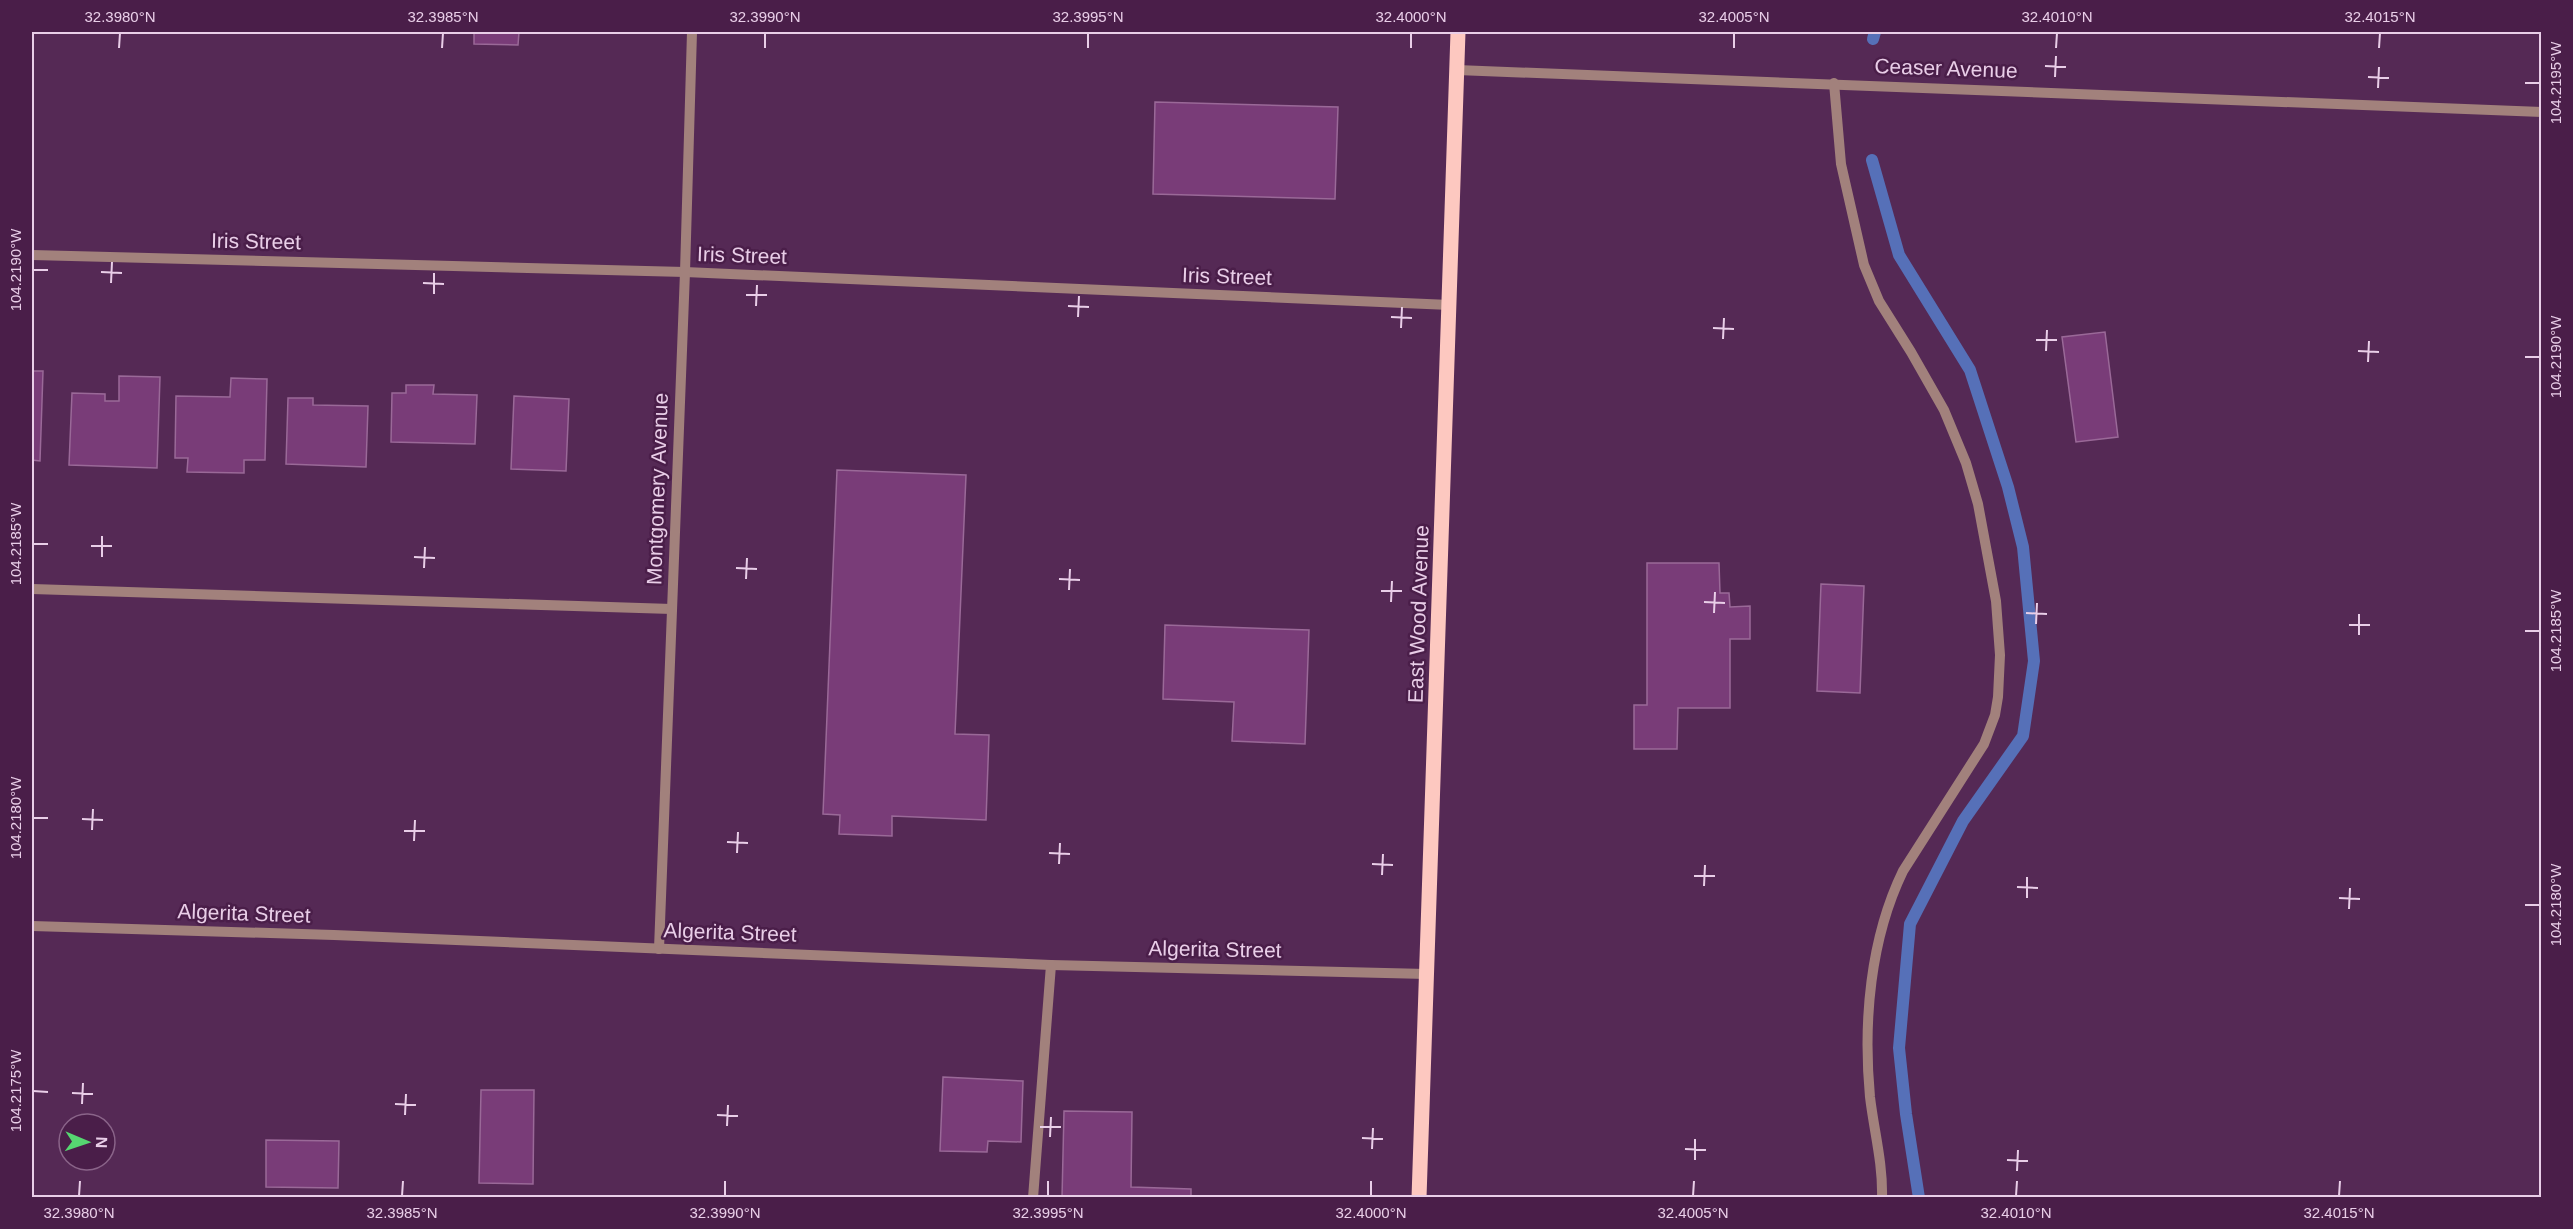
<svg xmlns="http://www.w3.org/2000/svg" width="2573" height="1229" font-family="Arial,sans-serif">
  <rect width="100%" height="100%" fill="#552955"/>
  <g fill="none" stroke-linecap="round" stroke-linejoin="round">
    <g stroke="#5670b8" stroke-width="12">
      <polyline points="1873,39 1875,32"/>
      <polyline points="1872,160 1899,255 1970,370 2008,487 2023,547 2034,661 2023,736 1963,821 1910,924 1899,1048 1906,1114 1919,1198"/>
    </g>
  </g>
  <g fill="#793c78" stroke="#9a6998" stroke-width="1.5">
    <polygon points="474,32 519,32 518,45 474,44"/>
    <polygon points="1155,102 1338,107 1335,199 1153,194"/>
    <polygon points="2105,332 2118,437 2076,442 2062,337"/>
    <polygon points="32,371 43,371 40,461 32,460"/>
    <polygon points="119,376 160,377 157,468 69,465 72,393 105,394 105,401 119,401"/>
    <polygon points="231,378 267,379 265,460 244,460 244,473 187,472 188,458 175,458 176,396 230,397"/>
    <polygon points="406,385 434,385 433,394 477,395 475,444 391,442 392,393 406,393"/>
    <polygon points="514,396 569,399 566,471 511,469"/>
    <polygon points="288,398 313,398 313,405 368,406 366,467 286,464"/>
    <polygon points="837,470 966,475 955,734 989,735 986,820 892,816 892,836 839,834 840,815 823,814"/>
    <polygon points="1647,563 1719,563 1720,593 1729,593 1730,607 1750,606 1750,639 1730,639 1730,708 1678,708 1677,749 1634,749 1634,705 1647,705"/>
    <polygon points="1821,584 1864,586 1860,693 1817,691"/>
    <polygon points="1165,625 1309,630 1305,744 1232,741 1234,702 1163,699"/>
    <polygon points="943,1077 1023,1081 1021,1142 988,1141 987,1152 940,1151"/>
    <polygon points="481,1090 534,1090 533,1184 479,1183"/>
    <polygon points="1064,1111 1132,1112 1131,1187 1191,1189 1191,1198 1062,1198"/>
    <polygon points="266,1140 339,1141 338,1188 266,1187"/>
  </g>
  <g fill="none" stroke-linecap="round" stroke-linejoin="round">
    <g stroke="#a2817c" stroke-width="10">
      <polyline points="1457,70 2542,112"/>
      <path d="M1834,83L1841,164L1864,265L1879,301L1911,352L1944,410L1966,463L1978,504L1996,601L2000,655L1998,697L1995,715L1984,744L1903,871C1870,939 1863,1022 1870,1097C1874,1131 1883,1163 1882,1198"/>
      <polyline points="32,255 685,272 1450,305"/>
      <polyline points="32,589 672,609"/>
      <polyline points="32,926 334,935 1051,965 1427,974"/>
      <polyline points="659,949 685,272 692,32"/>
      <polyline points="1033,1198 1051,965"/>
    </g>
    <polyline stroke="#fdc8c0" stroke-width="15" points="1419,1198 1458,32"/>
  </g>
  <path fill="none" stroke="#e9cee8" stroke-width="2" d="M119,48L120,33M442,48L443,33M765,48V33M1088,48V33M1411,48V33M1734,48V33M2056,48L2057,33M2379,48L2380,33M2045,66L2066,67M2055,77L2056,56M2368,77L2389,78M2525,83H2540M2378,88L2379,67M33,270H48M101,272L122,273M111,283L112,262M423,283L444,284M434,294V273M746,295H767M756,306L757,285M1068,306L1089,307M1078,317L1079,296M1391,317L1412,318M1401,328L1402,307M1713,328L1734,329M1723,339L1724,318M2036,340H2057M2046,351L2047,330M2358,351L2379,352M2525,357H2540M2368,362L2369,341M33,544H48M91,546H112M102,557V536M414,557L435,558M424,568L425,547M736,568L757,569M746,579L747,558M1059,579L1080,580M1069,590L1070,569M1381,591H1402M1391,602L1392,581M1704,602L1725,603M1714,613L1715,592M2026,613L2047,614M2036,624L2037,603M2349,625H2370M2525,631H2540M2359,635V614M33,818H48M82,819L103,820M92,830L93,809M404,831H425M414,841L415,820M727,842L748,843M737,853L738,832M1049,853L1070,854M1059,864L1060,843M1372,864L1393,865M1382,875L1383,854M1694,876H1715M1704,886L1705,865M2017,887L2038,888M2027,898V877M2339,898L2360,899M2525,905H2540M2349,909L2350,888M33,1091L48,1092M72,1093L93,1094M82,1104L83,1083M395,1104L416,1105M405,1115L406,1094M717,1115L738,1116M727,1126L728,1105M1040,1127H1061M1050,1137L1051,1117M1362,1138L1383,1139M1372,1149L1373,1128M1685,1149L1706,1150M1695,1160V1139M2007,1160L2028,1161M2017,1171L2018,1150M79,1196L80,1181M402,1196L403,1181M725,1196V1181M1048,1196V1181M1371,1196V1181M1693,1196L1694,1181M2016,1196L2017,1181M2339,1196L2340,1181"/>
  <g text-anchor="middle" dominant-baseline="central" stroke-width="5" stroke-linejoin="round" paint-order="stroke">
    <g font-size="21" fill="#e9cee8" stroke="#4a1e49">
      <text transform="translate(1946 68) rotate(2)">Ceaser Avenue</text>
      <text transform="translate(256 241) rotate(1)">Iris Street</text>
      <text transform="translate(742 255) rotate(2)">Iris Street</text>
      <text transform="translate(1227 276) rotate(2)">Iris Street</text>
      <text transform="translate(657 489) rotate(-88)">Montgomery Avenue</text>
      <text transform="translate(1418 614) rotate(-88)">East Wood Avenue</text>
      <text transform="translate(244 913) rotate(2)">Algerita Street</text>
      <text transform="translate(730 932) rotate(2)">Algerita Street</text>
      <text transform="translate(1215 949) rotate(1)">Algerita Street</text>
    </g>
  </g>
  <rect width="2573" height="1229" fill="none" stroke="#4a1e49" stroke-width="66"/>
  <g transform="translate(87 1142) rotate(92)"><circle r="28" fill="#4a1e49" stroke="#8a6489" stroke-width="1.5"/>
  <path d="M0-4.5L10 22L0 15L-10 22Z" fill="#56d671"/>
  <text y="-9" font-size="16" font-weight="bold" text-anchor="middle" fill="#e9cee8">N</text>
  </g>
  <rect x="33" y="33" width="2507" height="1163" fill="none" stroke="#e9cee8" stroke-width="2"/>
  <g font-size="15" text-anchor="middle" fill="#e9cee8">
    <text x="120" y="22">32.3980°N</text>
    <text x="443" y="22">32.3985°N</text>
    <text x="765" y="22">32.3990°N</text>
    <text x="1088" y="22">32.3995°N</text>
    <text x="1411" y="22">32.4000°N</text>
    <text x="1734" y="22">32.4005°N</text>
    <text x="2057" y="22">32.4010°N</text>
    <text x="2380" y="22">32.4015°N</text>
    <text transform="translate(2556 83) rotate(-90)" y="5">104.2195°W</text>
    <text transform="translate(16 270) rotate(-90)" y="5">104.2190°W</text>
    <text transform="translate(2556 357) rotate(-90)" y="5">104.2190°W</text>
    <text transform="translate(16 544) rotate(-90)" y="5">104.2185°W</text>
    <text transform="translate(2556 631) rotate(-90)" y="5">104.2185°W</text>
    <text transform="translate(16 818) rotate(-90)" y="5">104.2180°W</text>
    <text transform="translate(2556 905) rotate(-90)" y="5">104.2180°W</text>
    <text transform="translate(16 1091) rotate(-90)" y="5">104.2175°W</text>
    <text x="79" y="1218">32.3980°N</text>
    <text x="402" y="1218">32.3985°N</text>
    <text x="725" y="1218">32.3990°N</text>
    <text x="1048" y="1218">32.3995°N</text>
    <text x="1371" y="1218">32.4000°N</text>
    <text x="1693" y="1218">32.4005°N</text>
    <text x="2016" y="1218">32.4010°N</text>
    <text x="2339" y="1218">32.4015°N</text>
  </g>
</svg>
